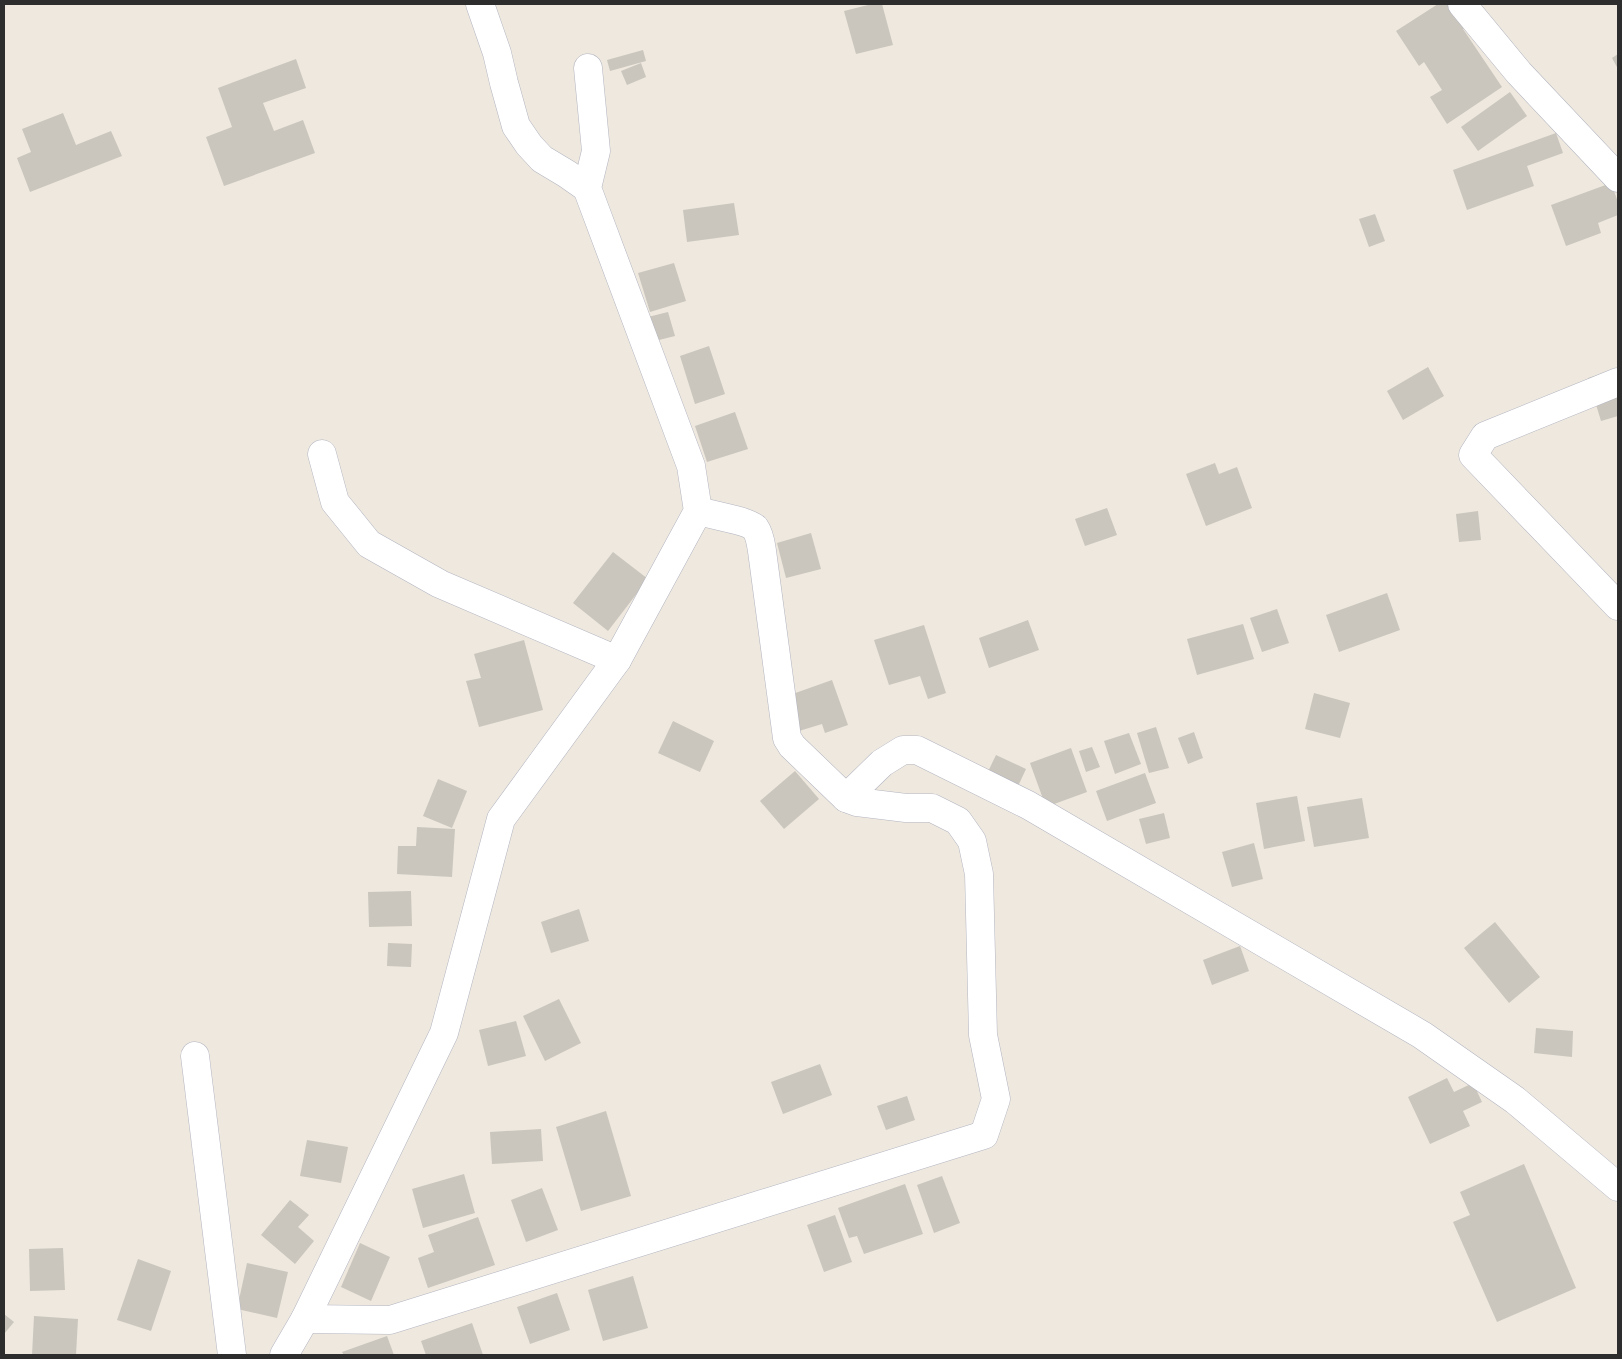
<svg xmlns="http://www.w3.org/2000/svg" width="1622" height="1359" font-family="Quicksand,sans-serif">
  <rect width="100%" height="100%" fill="#eee8df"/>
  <g fill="#cac6bd">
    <polygon points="872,4 882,4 893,45 856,54 844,11"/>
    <polygon points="1438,4 1450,4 1466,27 1463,29 1502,87 1447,124 1430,97 1442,90 1424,62 1419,66 1396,31"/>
    <polygon points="643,50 646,61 610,71 607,60"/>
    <polygon points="1618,54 1618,69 1612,58"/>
    <polygon points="296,59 306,88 263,103 274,131 303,120 315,153 224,186 206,137 232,127 218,88"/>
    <polygon points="641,63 646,77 627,85 621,71"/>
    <polygon points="1510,92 1527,116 1478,151 1461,127"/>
    <polygon points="63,113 76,145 111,131 122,156 30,192 17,158 31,152 22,129"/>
    <polygon points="1556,133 1563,153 1527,166 1534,186 1467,210 1453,170"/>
    <polygon points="1611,183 1618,202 1618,215 1598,223 1601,233 1566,246 1551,205"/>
    <polygon points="734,203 739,235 687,242 683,210"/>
    <polygon points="1375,214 1385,241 1369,247 1359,219"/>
    <polygon points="674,263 686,301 650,312 638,273"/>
    <polygon points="668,312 675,336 655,341 648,317"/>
    <polygon points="709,346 725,394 695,404 680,356"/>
    <polygon points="1428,367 1444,396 1403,420 1387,391"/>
    <polygon points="1618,369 1618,416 1601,421 1588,378"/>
    <polygon points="735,412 748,449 707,462 695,426"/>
    <polygon points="1215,463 1219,474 1237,467 1252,508 1206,526 1186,474"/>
    <polygon points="1107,508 1117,535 1085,546 1075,519"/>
    <polygon points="1478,511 1481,540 1459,542 1456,514"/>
    <polygon points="811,533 821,569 786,578 777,543"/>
    <polygon points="613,552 648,579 608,631 573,603"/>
    <polygon points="1387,593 1400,630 1339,652 1326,615"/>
    <polygon points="1277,609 1289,643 1262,652 1250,618"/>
    <polygon points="1028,620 1039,650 989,668 979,638"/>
    <polygon points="1243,624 1254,659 1197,675 1187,639"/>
    <polygon points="924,625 946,693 928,699 920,676 889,685 874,640"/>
    <polygon points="524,640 543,710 479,727 466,681 481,678 474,654"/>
    <polygon points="832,680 848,725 825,733 822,724 799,731 787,696"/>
    <polygon points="1314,693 1350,703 1340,738 1305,729"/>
    <polygon points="673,721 714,741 700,772 658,753"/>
    <polygon points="1156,727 1169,768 1149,773 1137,733"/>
    <polygon points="1194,732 1203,758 1188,764 1178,738"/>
    <polygon points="1129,733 1141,764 1115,774 1104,741"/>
    <polygon points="1092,747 1100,767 1086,772 1079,751"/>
    <polygon points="1071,748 1087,792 1046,807 1030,763"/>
    <polygon points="996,755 1026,769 1013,797 983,782"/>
    <polygon points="795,771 819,799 784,829 760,801"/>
    <polygon points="1145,773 1156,803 1107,821 1096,791"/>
    <polygon points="438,779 467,791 452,828 423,816"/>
    <polygon points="1297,796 1305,841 1264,849 1256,803"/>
    <polygon points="1362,798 1369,838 1314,847 1307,807"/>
    <polygon points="1164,813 1170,838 1146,844 1139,819"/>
    <polygon points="417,827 455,829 452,877 397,874 398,846 416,846"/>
    <polygon points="1254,843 1263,879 1232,887 1222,852"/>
    <polygon points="411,891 412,926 369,927 368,892"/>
    <polygon points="579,909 589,941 551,953 541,922"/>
    <polygon points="1495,922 1540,977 1509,1003 1464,948"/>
    <polygon points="388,943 412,944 411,967 387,966"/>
    <polygon points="1240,946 1249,971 1212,985 1203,960"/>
    <polygon points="559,999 581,1043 545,1061 523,1016"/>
    <polygon points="516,1021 526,1056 488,1066 479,1030"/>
    <polygon points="1536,1028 1573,1031 1572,1057 1534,1053"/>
    <polygon points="820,1064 832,1095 783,1114 771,1082"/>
    <polygon points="1447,1078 1454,1092 1473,1083 1482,1102 1463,1111 1470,1126 1430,1144 1408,1097"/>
    <polygon points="907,1096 915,1120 886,1130 877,1106"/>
    <polygon points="606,1111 631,1196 581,1211 556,1127"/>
    <polygon points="541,1129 543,1161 492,1164 490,1132"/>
    <polygon points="307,1140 348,1147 341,1183 300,1176"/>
    <polygon points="1524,1164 1576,1288 1497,1322 1453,1222 1470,1215 1460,1192"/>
    <polygon points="464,1174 475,1213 423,1228 412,1189"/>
    <polygon points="942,1176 960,1223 934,1233 917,1185"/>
    <polygon points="905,1184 923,1234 864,1254 857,1236 849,1238 838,1208"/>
    <polygon points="542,1188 558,1230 526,1242 511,1200"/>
    <polygon points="290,1200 309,1215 298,1227 314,1241 295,1264 261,1235"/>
    <polygon points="835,1215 852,1262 824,1272 807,1225"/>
    <polygon points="478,1217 495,1265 428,1288 418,1258 434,1252 428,1235"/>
    <polygon points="360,1243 390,1257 371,1301 341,1287"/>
    <polygon points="63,1248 65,1290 30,1291 29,1249"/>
    <polygon points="138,1259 171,1271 151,1331 117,1320"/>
    <polygon points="247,1263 288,1272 277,1318 237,1309"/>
    <polygon points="633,1276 648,1328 603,1341 588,1290"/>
    <polygon points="557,1293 570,1330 530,1344 517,1307"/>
    <polygon points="4,1314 14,1322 4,1334"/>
    <polygon points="34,1316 78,1319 76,1355 32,1355"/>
    <polygon points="472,1323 483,1355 426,1355 421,1341"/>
    <polygon points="387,1336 394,1355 344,1355 342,1352"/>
  </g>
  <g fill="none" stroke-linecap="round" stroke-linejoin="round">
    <defs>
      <g id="minor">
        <polyline points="480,4 497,53 504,83 516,126 529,145 542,159 567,174 587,188"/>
        <polyline points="1462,4 1519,73 1618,178"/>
        <polyline points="1618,382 1485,436 1473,455 1618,606"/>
        <polyline points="322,454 335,502 369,544 440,584 617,660"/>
        <polyline points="846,798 882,763 903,750 917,750 1028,805 1422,1035 1515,1100 1618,1187"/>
        <polyline points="195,1056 232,1355"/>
        <path d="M305,1319L390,1320L984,1135L996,1099L983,1035L979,874L972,841L958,821L932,808H906L857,802L846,798L792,746L787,738L762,551C761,544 760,535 755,528C748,521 709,514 698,511"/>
        <polyline points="284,1355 305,1319 444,1033 501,819 617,660 698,511 691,466 587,188 596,151 588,68"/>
      </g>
    </defs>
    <use href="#minor" stroke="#b3b5c0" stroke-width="29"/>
    <use href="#minor" stroke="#fff" stroke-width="28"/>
  </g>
  <rect width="1622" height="1359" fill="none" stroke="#2d2d2d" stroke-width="10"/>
</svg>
